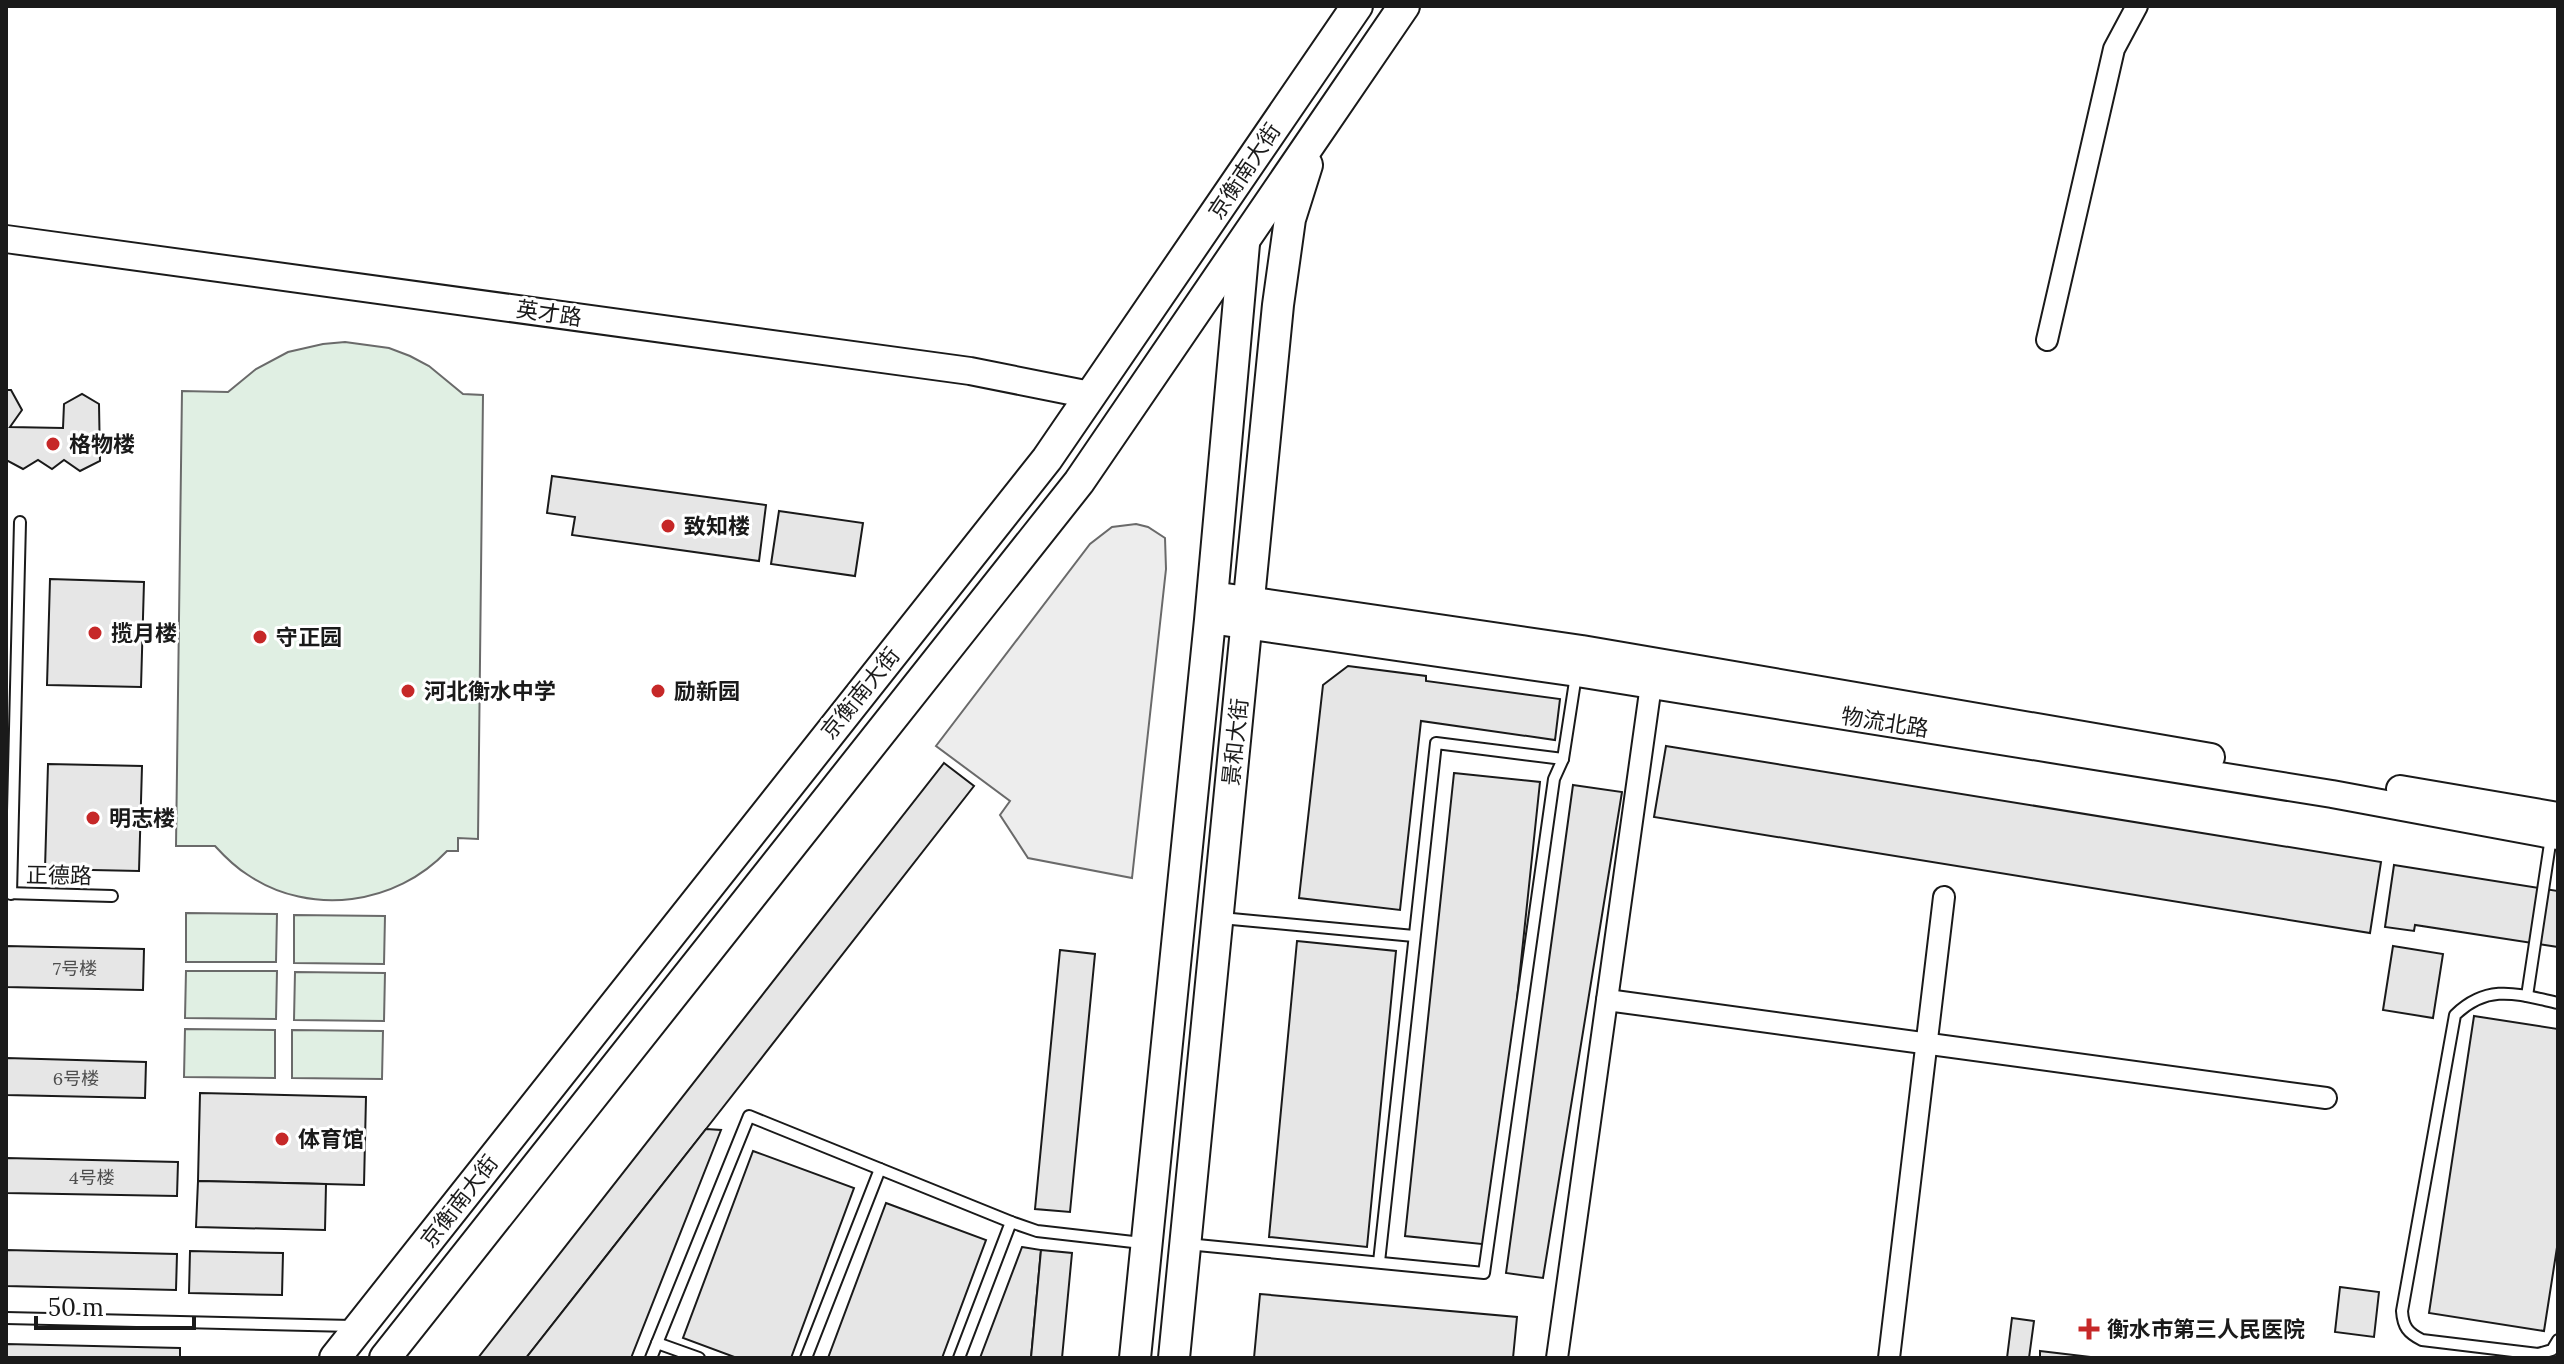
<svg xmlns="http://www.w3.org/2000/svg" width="2564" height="1364" font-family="Lora,'Noto Sans SC',serif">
  <rect width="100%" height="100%" fill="#fff"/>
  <g fill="#e0efe3" stroke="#6a6a6a" stroke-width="2">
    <path d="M345,342L389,348L410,356L429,366L463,394L483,395L478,839L458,838V851H447C396,905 311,917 248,875C235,867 225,857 215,846H176L182,391L228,392L256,369L288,352L323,344Z"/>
    <polygon points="186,913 277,914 276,962 186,962"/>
    <polygon points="294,915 385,916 384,964 294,963"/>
    <polygon points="186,971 277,971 276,1019 185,1018"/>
    <polygon points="295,972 385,973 384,1021 294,1020"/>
    <polygon points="185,1029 275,1030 275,1078 184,1077"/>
    <polygon points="292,1030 383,1031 382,1079 292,1078"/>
  </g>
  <polygon fill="#ededed" stroke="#6a6a6a" stroke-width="2" points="1136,524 1148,527 1165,538 1166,569 1132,878 1028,858 1000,815 1010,801 936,746 1090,544 1112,527"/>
  <g fill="#e6e6e6" stroke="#1a1a1a" stroke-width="2">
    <polygon points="6,390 11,390 22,410 10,427 63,428 64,404 82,394 99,404 100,461 80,471 64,460 52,469 38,460 23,469 6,460"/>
    <polygon points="552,476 766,505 759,561 572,535 575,517 547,513"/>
    <polygon points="779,511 863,523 855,576 771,564"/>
    <polygon points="50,579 144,582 141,687 47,685"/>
    <polygon points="1348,666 1426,676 1426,681 1560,699 1555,740 1421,721 1400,910 1299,898 1323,685"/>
    <polygon points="1666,746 2381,862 2370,933 1654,817"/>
    <polygon points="944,763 974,786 706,1129 526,1358 478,1358"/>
    <polygon points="48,764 142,766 139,871 45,869"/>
    <polygon points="1454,773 1540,782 1491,1245 1405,1236"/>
    <polygon points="1573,785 1622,792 1543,1278 1506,1273"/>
    <polygon points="2394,865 2558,891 2558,947 2415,925 2414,931 2385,927"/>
    <polygon points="1297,941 1396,951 1367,1247 1269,1237"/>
    <polygon points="6,946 144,949 143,990 6,987"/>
    <polygon points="2393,946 2443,954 2433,1018 2383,1010"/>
    <polygon points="1060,950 1095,954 1070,1212 1035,1209"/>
    <polygon points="2474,1016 2558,1029 2558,1241 2544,1331 2429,1313"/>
    <polygon points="6,1058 146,1062 145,1098 6,1095"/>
    <polygon points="200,1093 366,1097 364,1185 198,1181"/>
    <polygon points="706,1129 721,1130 631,1358 526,1358"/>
    <polygon points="753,1151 854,1188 791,1358 737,1358 683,1338"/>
    <polygon points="6,1158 178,1162 177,1196 6,1193"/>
    <polygon points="198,1181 326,1184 325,1230 196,1227"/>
    <polygon points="886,1203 986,1240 942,1358 828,1358"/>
    <polygon points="1022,1247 1041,1250 1031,1358 980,1358"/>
    <polygon points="6,1250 177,1254 176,1290 6,1286"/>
    <polygon points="1041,1250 1072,1253 1062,1358 1031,1358"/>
    <polygon points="190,1251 283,1253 282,1295 189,1293"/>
    <polygon points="2340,1287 2379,1292 2374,1337 2335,1332"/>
    <polygon points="1260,1294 1517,1317 1513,1358 1254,1358"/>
    <polygon points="2012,1318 2034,1321 2029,1358 2007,1358"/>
    <polygon points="6,1344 180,1348 180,1358 6,1358"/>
    <polygon points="2040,1351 2099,1358 2040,1358"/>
  </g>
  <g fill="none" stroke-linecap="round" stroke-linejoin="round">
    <defs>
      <g id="lane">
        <polyline points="6,893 112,896"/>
        <polyline points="11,894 20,522"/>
        <polyline points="1221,918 1414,936"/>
        <polyline points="2527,996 2551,837"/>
        <path d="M2558,1003C2517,994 2488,983 2455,1015L2402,1311C2403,1327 2408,1333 2422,1340L2538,1354L2552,1350L2558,1340"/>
        <polyline points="1011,1222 1037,1231 1142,1243"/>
        <polyline points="1187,1244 1484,1273 1554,779 1563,759 1576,675"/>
        <polyline points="1379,1262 1436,743 1563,759"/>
        <polyline points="6,1318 352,1326"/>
        <polyline points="657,1343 699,1358"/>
        <polyline points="651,1358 749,1116 1011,1222 959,1358"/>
        <polyline points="806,1358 880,1169"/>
      </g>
      <g id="street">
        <polyline points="2047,340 2114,49 2137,6"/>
        <polyline points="1607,1000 2326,1098"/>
        <polyline points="1557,1358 1650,692"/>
        <polyline points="1889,1358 1944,897"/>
      </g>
      <g id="secondary">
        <polyline points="6,239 970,371 1090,395"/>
        <polyline points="1212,595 1582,649 2211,757"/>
        <polyline points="1210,620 1577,673 2332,794 2558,836"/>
        <polyline points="2400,789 2558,816"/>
      </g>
      <g id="primary">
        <polyline points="335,1358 1047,459 1357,6"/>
        <polyline points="385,1358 1079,482 1404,6"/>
        <polyline points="1135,1358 1210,620 1244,244"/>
        <polyline points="1174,1358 1278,305 1290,219 1307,165"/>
      </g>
    </defs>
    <use href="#lane" stroke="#1a1a1a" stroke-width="14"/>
    <use href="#street" stroke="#1a1a1a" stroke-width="24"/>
    <use href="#secondary" stroke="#1a1a1a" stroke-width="30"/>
    <use href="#primary" stroke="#1a1a1a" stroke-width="34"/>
    <use href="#lane" stroke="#fff" stroke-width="10"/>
    <use href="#street" stroke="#fff" stroke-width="20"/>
    <use href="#secondary" stroke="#fff" stroke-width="26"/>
    <use href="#primary" stroke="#fff" stroke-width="30"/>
  </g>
  <g fill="#c62828" stroke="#fff" stroke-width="3">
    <circle cx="53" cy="444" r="8"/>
    <circle cx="668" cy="526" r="8"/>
    <circle cx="95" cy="633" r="8"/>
    <circle cx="260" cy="637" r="8"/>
    <circle cx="408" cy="691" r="8"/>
    <circle cx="658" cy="691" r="8"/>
    <circle cx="93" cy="818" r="8"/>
    <circle cx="282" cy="1139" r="8"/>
    <path d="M2085 1317h8v8h8v8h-8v8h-8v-8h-8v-8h8z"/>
  </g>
  <g text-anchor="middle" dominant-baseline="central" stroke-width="6" stroke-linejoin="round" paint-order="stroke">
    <g font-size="18" fill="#4d4d4d">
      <text x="75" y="968">7号楼</text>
      <text x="76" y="1078">6号楼</text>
      <text x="92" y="1177">4号楼</text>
    </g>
    <g font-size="22" fill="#1a1a1a" stroke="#fff">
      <text transform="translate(1244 171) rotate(-56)">京衡南大街</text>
      <text transform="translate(549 313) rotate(8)">英才路</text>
      <text transform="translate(860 693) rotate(-51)">京衡南大街</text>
      <text transform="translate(1885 722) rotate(9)">物流北路</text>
      <text transform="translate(1235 742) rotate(-84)">景和大街</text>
      <text transform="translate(59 875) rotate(1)">正德路</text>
      <text transform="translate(459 1201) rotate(-52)">京衡南大街</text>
    </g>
    <g font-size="22" font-weight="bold" fill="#1a1a1a" stroke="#fff" text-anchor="start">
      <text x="69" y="444">格物楼</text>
      <text x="684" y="526">致知楼</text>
      <text x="111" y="633">揽月楼</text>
      <text x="276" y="637">守正园</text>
      <text x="424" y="691">河北衡水中学</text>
      <text x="674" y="691">励新园</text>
      <text x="109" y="818">明志楼</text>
      <text x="298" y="1139">体育馆</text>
      <text x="2107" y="1329">衡水市第三人民医院</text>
    </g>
  </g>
  <rect width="2564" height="1364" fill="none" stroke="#1a1a1a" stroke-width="16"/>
  <path d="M36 1316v12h158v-12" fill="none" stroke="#1a1a1a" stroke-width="4"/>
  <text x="48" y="1316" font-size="24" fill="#1a1a1a" stroke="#ffffff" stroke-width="6" paint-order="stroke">50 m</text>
</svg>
